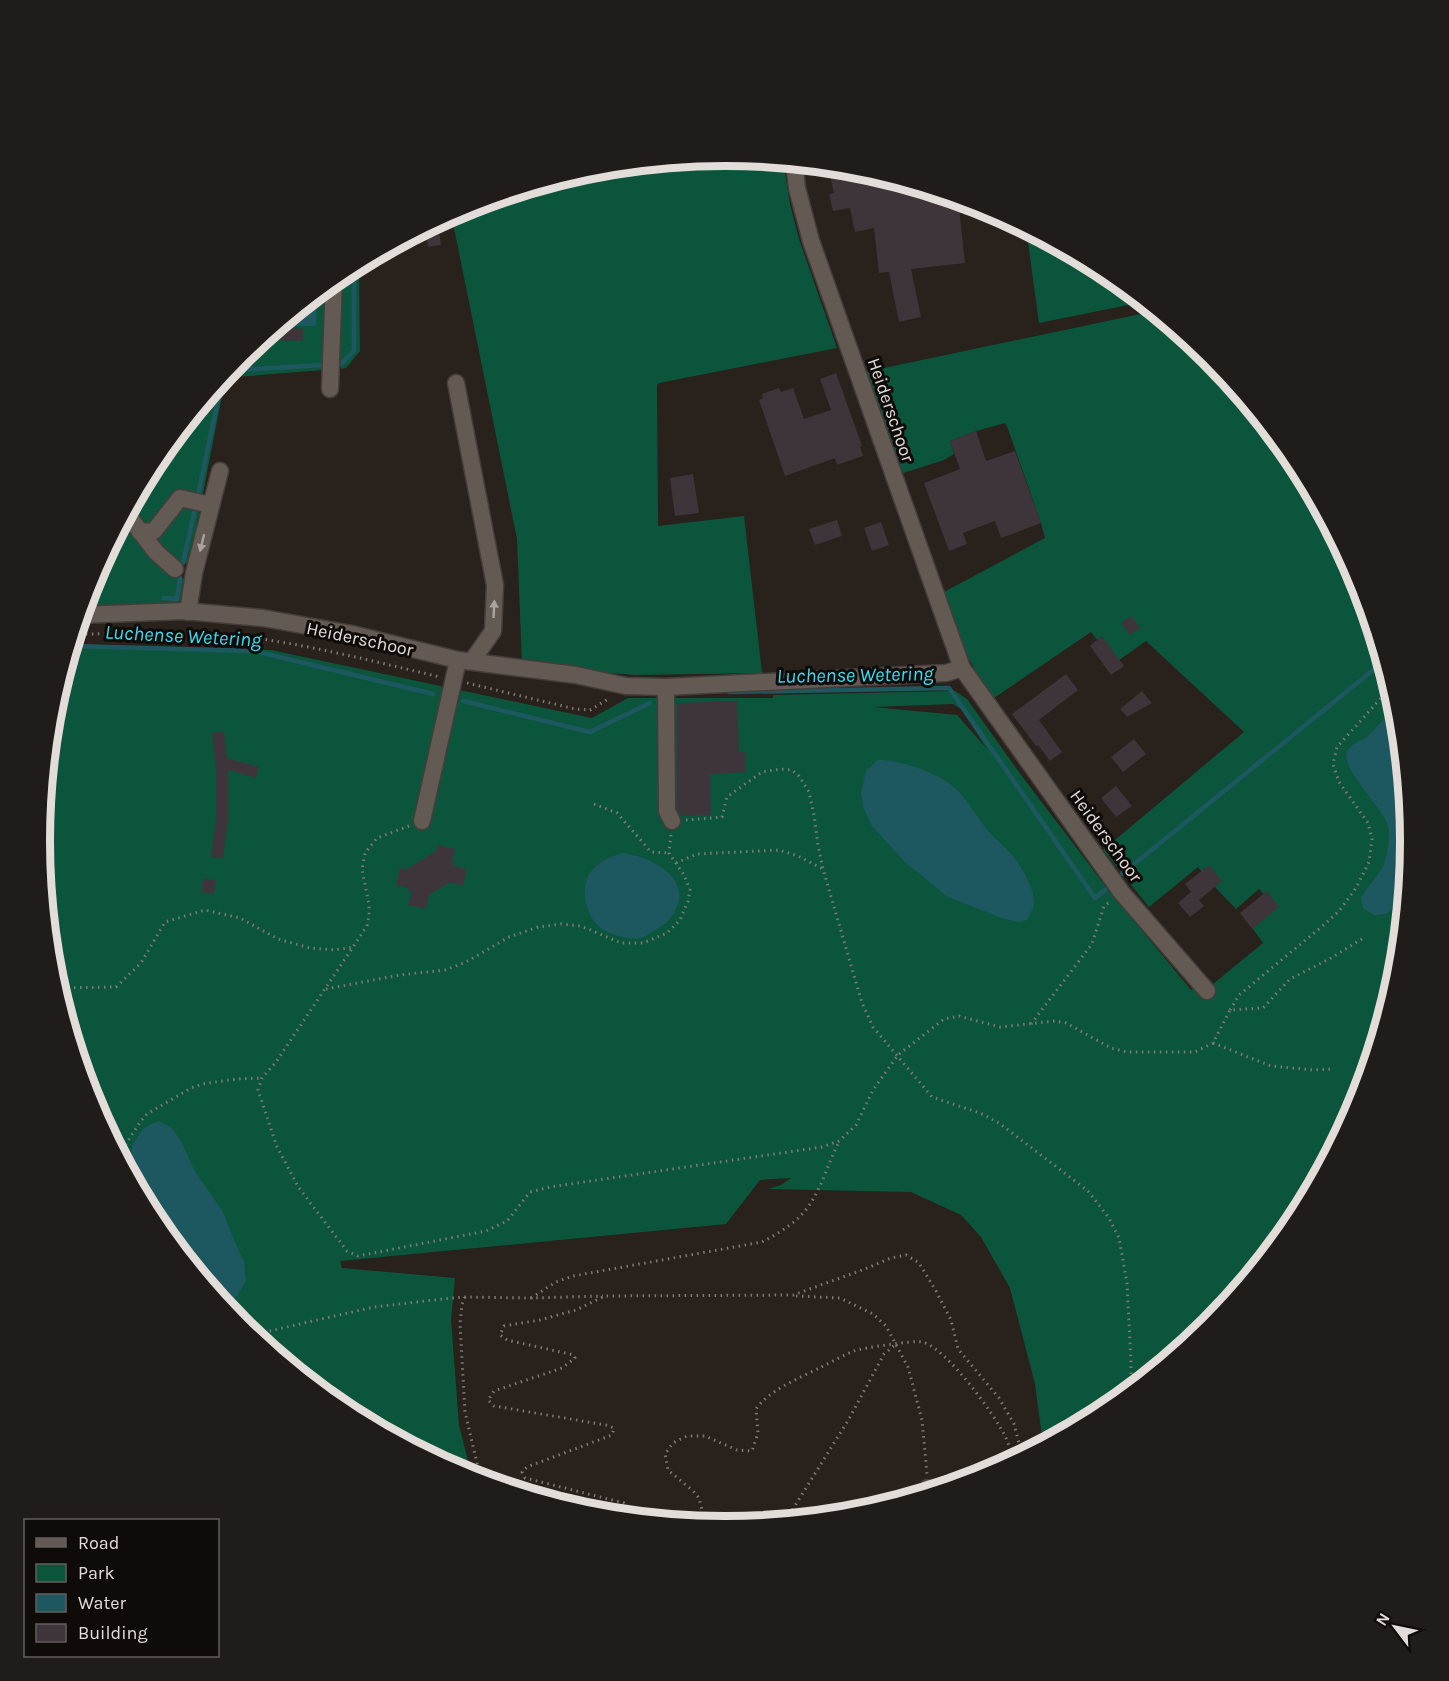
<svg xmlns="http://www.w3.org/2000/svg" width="1449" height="1681" font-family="Karla,sans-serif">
  <rect width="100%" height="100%" fill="#29211c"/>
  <g fill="#0c553d" fill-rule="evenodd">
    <polygon points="725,155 783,161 790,204 799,239 837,348 659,383 657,385 658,526 744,516 762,673 635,675 551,668 522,663 517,539 451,213 463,207 591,168"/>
    <polygon points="1026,228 1106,271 1143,302 1039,323"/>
    <polygon points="359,262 360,351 346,368 341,369 340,357 322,356 323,370 236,377 224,386 189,564 177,562 174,576 187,579 183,599 174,605 90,608 91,578 155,459 240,356 344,270"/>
    <path d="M1155,311L1209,356L1295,460L1358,578L1397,707L1410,841L1397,975L1358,1103L1294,1222L1209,1325L1105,1411L1043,1444L1035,1384L1010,1288L981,1237L961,1215L911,1192L768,1189L781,1185L791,1178L760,1180L726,1224L340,1261L342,1268L455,1278L451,1320L459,1425L472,1477L462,1474L343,1410L240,1325L154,1221L91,1103L52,974L39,840L52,706L71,644L271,650L592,718L628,698H773V695L955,691L967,699L1021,775L1107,888L1191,990L1208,977L1213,984L1263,943L1250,925L1273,905L1259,889L1236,909L1211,883L1198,867L1149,907L1103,850L1244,732L1146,641L1115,663L1091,632L991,700L963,648L942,593L1045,538L1041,523L1008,429L1005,423L976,431L950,441L954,454L944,460L900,474L865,372ZM953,704L961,709L987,749L957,715L873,707Z"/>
  </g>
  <g fill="#1d5861">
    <path d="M317,293L316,326H287V321L285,319L292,313C304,316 308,312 308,300Z"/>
    <path d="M1396,705L1402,757L1397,775L1398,785L1400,803L1408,825L1410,841L1405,896L1386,914L1374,915L1363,908L1361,898C1367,887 1379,875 1384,864C1387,853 1392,834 1387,823C1381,806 1341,769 1347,752C1351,742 1362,742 1368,736C1378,727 1386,715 1396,705Z"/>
    <path d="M878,760C903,760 945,775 961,794C971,806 978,819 988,831C995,839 1004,846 1011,854C1020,864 1035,889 1034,903C1034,908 1029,915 1027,920L1018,922L1002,918L948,897L905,862L872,826L864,809L861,793L866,771Z"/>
    <path d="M622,853C656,857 701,884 668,921C664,925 659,928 653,931C650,933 645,937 641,938C634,940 626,938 619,936C614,935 606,932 602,929C584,915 578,885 594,868C602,860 613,856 622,853Z"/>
    <polygon points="159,1121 172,1128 181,1141 194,1170 223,1212 236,1245 244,1262 246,1281 239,1293 226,1308 154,1221 136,1187 132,1161 132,1145 145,1127"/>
  </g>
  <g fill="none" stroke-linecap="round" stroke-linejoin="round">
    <g stroke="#1d5861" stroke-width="4.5">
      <polyline points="341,364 354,351 354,265"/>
      <polyline points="198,495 222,381 235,370 323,365"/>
      <polyline points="183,563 195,509"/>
      <polyline points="164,598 177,599 180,578"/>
      <polyline points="71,646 254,651 433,694"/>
      <polyline points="729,692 949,688 1095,898 1105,890"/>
      <polyline points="463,701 590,732 650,703"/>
      <polyline points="1122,874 1383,662"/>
    </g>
  </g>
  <g fill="#3d353a">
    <polygon points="833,166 859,168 958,198 965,263 911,269 921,317 899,322 889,272 879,273 874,228 855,232 850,208 833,211 829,194 834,193 829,171 834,170"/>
    <polygon points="439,231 441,245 428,247 426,233"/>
    <polygon points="286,328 303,329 303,341 272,340 273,329"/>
    <polygon points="836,373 862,446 860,447 863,456 837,465 835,458 785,476 759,400 763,398 762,394 779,388 781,392 793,388 804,419 831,410 820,379"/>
    <polygon points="976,431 986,461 1015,451 1041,523 1001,538 995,521 963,533 967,544 949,551 924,483 960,469 950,441"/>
    <polygon points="693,474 699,513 675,516 670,478"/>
    <polygon points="837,520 842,536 815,545 809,529"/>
    <polygon points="881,522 889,545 872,551 864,528"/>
    <polygon points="1131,616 1140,628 1130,635 1121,623"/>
    <polygon points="1102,636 1124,666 1111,675 1090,646"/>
    <polygon points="1066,674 1078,690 1039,720 1062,752 1050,761 1038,745 1036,746 1012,714"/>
    <polygon points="1142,691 1152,703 1127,717 1120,709"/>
    <polygon points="737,701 739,752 745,752 746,772 710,774 711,815 681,816 677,808 677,703"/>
    <polygon points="224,732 227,758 259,767 256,778 228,770 228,819 223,858 211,857 216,818 216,771 212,733"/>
    <polygon points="1134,739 1146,754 1123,772 1111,757"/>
    <polygon points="1116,786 1132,806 1116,817 1101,798"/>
    <polygon points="438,845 455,849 452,862 455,862 454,866 467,869 463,886 450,882 429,895 426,909 408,905 412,892 408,891 409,888 396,885 400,868 407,869 436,851"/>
    <polygon points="1209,865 1222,881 1199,900 1204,906 1190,917 1178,903 1191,892 1185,884"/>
    <polygon points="203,879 216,880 214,894 201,892"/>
    <polygon points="1267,891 1279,907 1252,929 1240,913"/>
  </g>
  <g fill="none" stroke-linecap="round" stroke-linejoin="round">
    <defs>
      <g id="minor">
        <polyline points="794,162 797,188 811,241 962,668 1122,893 1207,991"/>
        <polyline points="456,383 495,585 493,631 472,661"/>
        <polyline points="330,389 334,279"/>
        <polyline points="126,513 156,552 175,569"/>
        <polyline points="140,532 154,531 180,498 211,505"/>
        <polyline points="188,612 194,573 220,471"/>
        <polyline points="80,615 184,611 263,618 352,634 458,660 576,675 626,686 666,687 946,673 962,668"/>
        <polyline points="666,687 667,811 672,821"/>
        <polyline points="422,821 458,660"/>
        <polyline points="928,1488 929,1491"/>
      </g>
    </defs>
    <use href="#minor" stroke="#443d3a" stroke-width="19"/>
    <g stroke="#7f7874" stroke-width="3" stroke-dasharray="1.5 4.5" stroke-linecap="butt">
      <path d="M74,634C136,634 200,630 262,639C322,648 381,663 440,677"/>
      <polyline points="1374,652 1382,659"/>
      <polyline points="467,683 575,709 590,710 610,698"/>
      <polyline points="594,804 617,813 651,852 669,853"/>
      <polyline points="686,820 722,817 727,797 762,772 780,769 792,770 799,776 809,792 814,815 818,845 823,869 862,1003 873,1027 932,1097 980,1113 999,1123 1088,1191 1109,1218 1119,1238 1127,1283 1131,1363 1131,1382 1129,1391"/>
      <polyline points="409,826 377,838 365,853 362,870 369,904 369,916 367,926 276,1062 262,1078 258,1090 277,1147 299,1188 347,1251 358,1256 486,1231 507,1221 530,1192 550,1187 822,1147 839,1141 856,1125 873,1090 898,1055 944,1019 959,1016 1000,1027 1055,1021 1066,1023 1111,1048 1127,1052 1195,1052 1213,1043 1230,1010 1263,1008 1290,979 1331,958 1365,937"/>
      <polyline points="676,863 697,854 779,850 798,856 823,869"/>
      <polyline points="56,988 116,987 141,963 165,922 205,910 240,918 278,939 310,948 335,950 353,947"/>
      <polyline points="326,989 400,975 445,970 466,962 509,937 538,927 561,924 581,926 621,943 643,943 667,933 680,920 688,901 690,890 684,875 669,853 671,834"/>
      <polyline points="1230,1010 1239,995 1325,924 1339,911 1356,888 1369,862 1372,839 1368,823 1339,782 1333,764 1337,747 1391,687"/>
      <polyline points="1031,1024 1092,944 1104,906 1111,901"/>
      <polyline points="1213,1043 1271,1066 1313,1070 1332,1069"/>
      <polyline points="119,1155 140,1122 147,1114 191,1088 202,1084 236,1079 262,1078"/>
      <polyline points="796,1296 840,1298 873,1314 886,1326 908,1367 922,1420 927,1474"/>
      <polyline points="465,1297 462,1304 460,1324 465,1412 481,1480"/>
      <path d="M531,1298L556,1282L573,1276L762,1242C781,1232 801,1220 812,1201C823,1183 829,1161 839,1142"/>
      <polyline points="252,1335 374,1307 442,1299 465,1297 531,1298 603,1296"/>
      <polyline points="625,1516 631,1509 624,1503 525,1478 522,1472 527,1467 612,1435 614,1428 606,1425 494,1406 488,1400 494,1391 562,1368 575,1358 574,1355 507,1340 500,1335 504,1326 540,1320 576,1310 605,1296 793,1295 865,1269 891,1258 906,1255 919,1263 936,1291 951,1320 958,1349 999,1398 1014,1424 1022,1455"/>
      <polyline points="786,1520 849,1419 884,1354 895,1345"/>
      <path d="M718,1525L706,1517L702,1510L699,1498L693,1491L668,1470L665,1454L673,1443L687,1436H705L737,1450L752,1451L758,1433L756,1409C769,1390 800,1378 821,1367C832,1362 843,1355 854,1351C863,1348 914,1340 922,1342C945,1346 996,1416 1006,1438C1009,1445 1011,1452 1014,1459"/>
    </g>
    <use href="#minor" stroke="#635a54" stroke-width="16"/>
  </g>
  <defs><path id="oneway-solid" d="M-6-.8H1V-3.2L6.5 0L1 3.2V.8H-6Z" transform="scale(1.5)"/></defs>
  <g fill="#a9a29e">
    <use href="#oneway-solid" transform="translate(202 543) rotate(104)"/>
    <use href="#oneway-solid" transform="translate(494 609) rotate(-87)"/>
  </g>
  <g text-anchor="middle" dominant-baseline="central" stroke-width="6" stroke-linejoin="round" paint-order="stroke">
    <g font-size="18" fill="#e3ddda" stroke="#0f0b09">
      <text transform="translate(891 410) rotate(71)">Heiderschoor</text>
      <text transform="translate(360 639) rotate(12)">Heiderschoor</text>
      <text transform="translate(1106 836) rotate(54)">Heiderschoor</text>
    </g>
    <g font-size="20" font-style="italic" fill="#3addf4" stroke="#0f0b09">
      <text transform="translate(183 636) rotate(3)">Luchense Wetering</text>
      <text transform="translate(855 675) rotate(-1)">Luchense Wetering</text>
    </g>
  </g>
  <path d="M0 0H1449V1681H0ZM50 841a675 675 0 1 1 1350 0a675 675 0 1 1-1350 0Z" fill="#201c1a" fill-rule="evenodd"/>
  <path fill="none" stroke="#e3ddda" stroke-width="8" d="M50 841a675 675 0 1 1 1350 0a675 675 0 1 1-1350 0Z"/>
  <rect x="24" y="1519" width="195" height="138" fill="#0f0b09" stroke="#645f5d" stroke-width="1.5"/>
  <rect x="36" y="1538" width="30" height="9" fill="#635a54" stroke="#645f5d" stroke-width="1.5"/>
  <text x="78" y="1549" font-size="18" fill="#e3ddda">Road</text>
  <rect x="36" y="1564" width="30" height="18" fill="#0c553d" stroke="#645f5d" stroke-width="1.5"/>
  <text x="78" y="1579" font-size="18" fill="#e3ddda">Park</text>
  <rect x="36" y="1594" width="30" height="18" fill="#1d5861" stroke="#645f5d" stroke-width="1.5"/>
  <text x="78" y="1609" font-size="18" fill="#e3ddda">Water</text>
  <rect x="36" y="1624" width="30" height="18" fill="#3d353a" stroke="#645f5d" stroke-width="1.5"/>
  <text x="78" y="1639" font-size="18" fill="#e3ddda">Building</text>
  <g transform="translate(1395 1627) rotate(302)" stroke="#0f0b09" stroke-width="4.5" paint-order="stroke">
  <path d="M0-4.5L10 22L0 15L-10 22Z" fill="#e3ddda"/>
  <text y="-9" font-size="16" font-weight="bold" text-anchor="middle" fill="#e3ddda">N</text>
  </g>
</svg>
